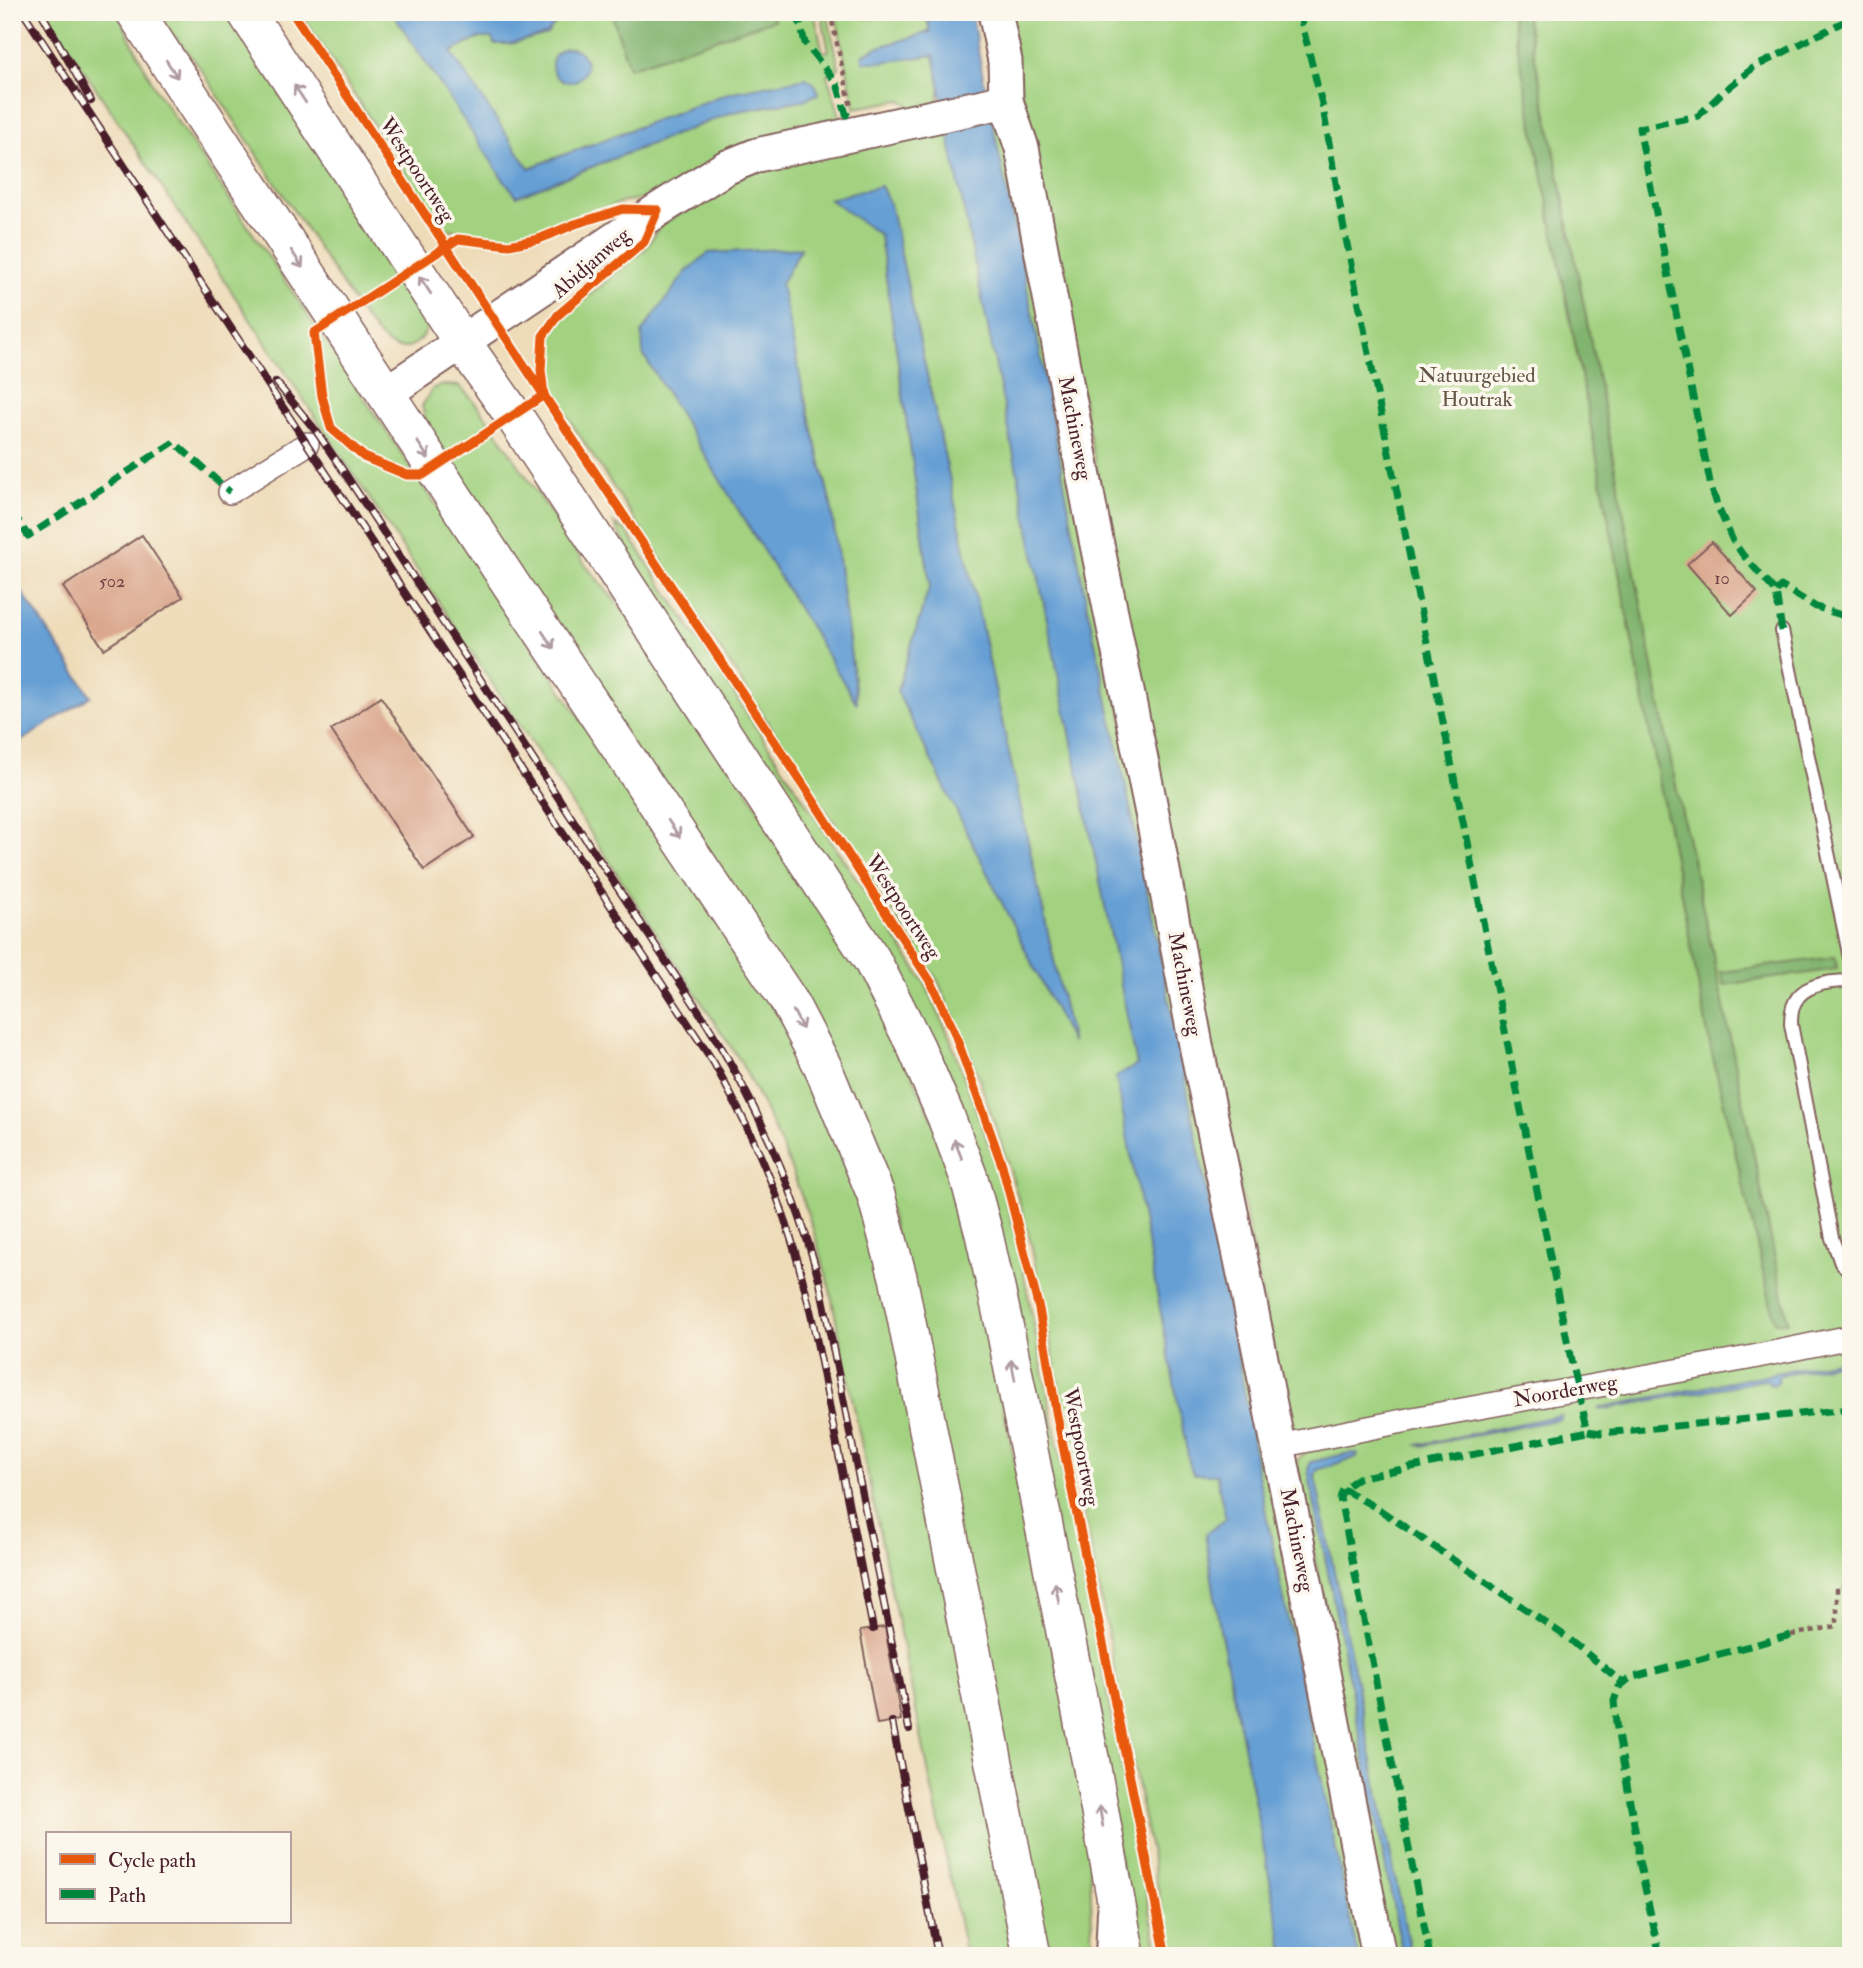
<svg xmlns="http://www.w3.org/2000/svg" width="1863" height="1968" font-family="'IM FELL Double Pica',serif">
  <rect width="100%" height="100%" fill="#fbf7ec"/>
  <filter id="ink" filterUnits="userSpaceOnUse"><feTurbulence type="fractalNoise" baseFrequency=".0143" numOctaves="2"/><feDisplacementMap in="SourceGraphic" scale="14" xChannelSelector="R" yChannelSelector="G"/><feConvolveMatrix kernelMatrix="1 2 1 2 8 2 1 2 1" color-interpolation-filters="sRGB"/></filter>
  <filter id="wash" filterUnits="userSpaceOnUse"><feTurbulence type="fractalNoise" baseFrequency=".00686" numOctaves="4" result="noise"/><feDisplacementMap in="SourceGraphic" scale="28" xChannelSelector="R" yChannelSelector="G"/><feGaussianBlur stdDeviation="1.57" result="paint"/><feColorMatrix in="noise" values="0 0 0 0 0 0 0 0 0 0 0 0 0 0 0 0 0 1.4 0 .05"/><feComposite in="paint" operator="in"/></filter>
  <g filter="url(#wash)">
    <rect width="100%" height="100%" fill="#eedcb9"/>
    <g fill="#a2d280" stroke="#767856" stroke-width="2" fill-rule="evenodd">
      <path d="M45,12H117L156,90L697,891L789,1032L868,1197L1023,1956H966L830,1290C810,1207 780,1135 739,1059L446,613Z"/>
      <path d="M154,12H232L423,304C424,310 428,319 427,325C426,340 408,352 394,347C381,342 371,326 363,316L196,62Z"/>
      <polygon points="300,12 392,12 517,196 733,112 803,100 728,93 529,168 450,52 479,38 492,38 509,44 547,34 564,12 814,12 823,52 829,51 821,12 827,12 839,68 827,75 841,119 837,126 663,197 625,201 537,235 509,240 441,228"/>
      <polygon points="835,12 872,19 892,12 926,12 930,32 876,48 863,55 881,62 934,55 940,83 938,103 914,109 901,100 855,108"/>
      <polygon points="1006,12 1851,12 1851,1956 1389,1956 1297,1460 1306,1452 1302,1432 1288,1424 1194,963"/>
      <path d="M1003,122L1371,1956H1171L1031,1243L1009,1167L976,1069L938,981L549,389L545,368L547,336L563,317L646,248L660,226L741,174L941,131L948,132ZM830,199L890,204L1071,1041L897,691L930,585L880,235ZM800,249L780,284L802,386L831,505L857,702L643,354L708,253Z"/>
      <polygon points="444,385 459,386 472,399 490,422 586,566 657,651 871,982 954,1167 1088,1818 1093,1956 1042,1956 886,1192 427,425 422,406 433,388"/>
      <polygon points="614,524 627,532 925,983 947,1031 998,1169 1018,1245 1159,1956 1139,1956 980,1174"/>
    </g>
    <g fill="#81b46e" stroke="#666a4c" stroke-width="2">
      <polygon points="611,12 771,12 774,20 629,68"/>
      <polygon points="1511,12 1525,12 1550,128 1673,772 1714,959 1788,1322 1775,1322 1710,1045"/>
      <polygon points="1835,957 1837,969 1724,985 1721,972"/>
    </g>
    <g fill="#659fd4" stroke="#585f80" stroke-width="2">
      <path d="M392,12H564L547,34L509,44H494L492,38H479L451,52L529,168L728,93L806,78C813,82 818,85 818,94L803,100L733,112L517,196L503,179Z"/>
      <path d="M926,12H971L983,77L1035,326L1086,601L1120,758L1185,1078L1251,1426L1256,1465L1358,1956H1285L1220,1629L1205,1534L1226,1519L1216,1474H1193L1189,1462L1116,1077L1137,1065C1076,754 1011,443 948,132L934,55L881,62H864L862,55L876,48L930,32Z"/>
      <circle cx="569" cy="65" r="17"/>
      <polygon points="881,186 890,204 1072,1044 897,691 930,585 880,235 829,199"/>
      <polygon points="801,248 781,284 802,386 831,505 857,704 643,354 642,332 686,272 708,253"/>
      <polygon points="12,577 91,696 12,747"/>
      <polygon points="1851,1358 1851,1361 1781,1375 1778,1377 1778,1383 1771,1385 1767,1380 1759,1381 1600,1410 1599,1408"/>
      <polygon points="1561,1415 1561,1419 1421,1446 1418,1445"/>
      <polygon points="1355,1453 1358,1454 1357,1457 1317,1470 1315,1476 1411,1956 1403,1956 1308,1470 1310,1462 1345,1454"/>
    </g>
    <g id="blocks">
      <g fill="#d9a48a">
        <polygon points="142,535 183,597 104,649 63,587"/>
        <polygon points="1712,542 1757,592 1732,615 1687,564"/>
        <polygon points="381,697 474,837 424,870 331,730"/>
        <polygon points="885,1627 901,1720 877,1724 860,1631"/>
      </g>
    </g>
  </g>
  <g filter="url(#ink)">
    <use href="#blocks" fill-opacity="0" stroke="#83615d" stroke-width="2"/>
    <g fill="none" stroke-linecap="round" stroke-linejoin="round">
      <defs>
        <g id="lane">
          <polyline points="1782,631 1851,963"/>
          <path d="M1851,981C1833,981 1804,983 1795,1002C1791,1009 1791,1017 1791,1024L1832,1238L1841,1263L1851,1272"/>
          <polyline points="1102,1956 1104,1911"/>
        </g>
        <g id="street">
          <polyline points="230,492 307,444"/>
          <polyline points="1279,1446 1413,1419 1748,1358 1851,1337"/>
        </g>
        <g id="secondary">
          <polyline points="995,12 1005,61 1006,101 1022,148 1093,525 1152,813 1197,1050 1248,1293 1379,1956"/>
          <polyline points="386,393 658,210 725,168 757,155 1006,101"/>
        </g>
        <g id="primary">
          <polyline points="135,12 516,592 787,998 822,1065 876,1195 898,1277 1032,1956"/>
          <polyline points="246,12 462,342 518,422 872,960 916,1047 946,1117 969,1178 984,1234 1005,1329 1092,1768 1126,1956"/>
        </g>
      </defs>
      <use href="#lane" stroke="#83615d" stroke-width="16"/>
      <use href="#street" stroke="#83615d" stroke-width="26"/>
      <use href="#secondary" stroke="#83615d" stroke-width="37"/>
      <use href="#primary" stroke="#83615d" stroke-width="40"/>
      <g stroke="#83615d" stroke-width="4.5" stroke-dasharray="5 5" stroke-linecap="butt">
        <polyline points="830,12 851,107"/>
        <polyline points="1791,1635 1837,1626 1837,1587 1851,1585"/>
      </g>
      <use href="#lane" stroke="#fff" stroke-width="12"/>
      <use href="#street" stroke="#fff" stroke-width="23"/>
      <use href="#secondary" stroke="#fff" stroke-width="33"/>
      <use href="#primary" stroke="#fff" stroke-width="37"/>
      <defs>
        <g id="rail">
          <path d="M23,12L714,1063C742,1115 768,1167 786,1223C807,1286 819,1350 831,1415C845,1486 859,1558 873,1629"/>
          <polyline points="41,12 91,101"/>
          <path d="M276,382L316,431L340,466L702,1016C755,1099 794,1187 820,1283L909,1729"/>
          <polyline points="892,1722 938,1956"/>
        </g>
      </defs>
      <use href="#rail" stroke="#4a1f2b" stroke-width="8"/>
      <use href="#rail" stroke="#fbf7ec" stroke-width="5" stroke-dasharray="16" stroke-linecap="butt"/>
      <g stroke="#00873e" stroke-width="7" stroke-dasharray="14 7" stroke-linecap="butt">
        <polyline points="797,12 805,43 837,84 846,114 854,119"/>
        <polyline points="1299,12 1323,108 1344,229 1573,1370 1588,1431 1602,1433 1851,1409"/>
        <polyline points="12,511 28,536 174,442 230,492"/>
        <polyline points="1776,592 1781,586 1816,607 1851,618"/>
        <polyline points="1782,631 1776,592 1743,555 1733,541 1718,507 1711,487 1639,128 1698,116 1724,91 1753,68 1851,18"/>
        <polyline points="1343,1489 1380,1510 1568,1638 1624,1684"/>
        <polyline points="1430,1956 1340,1498 1343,1489 1358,1478 1588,1431"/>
        <polyline points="1660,1956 1638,1856 1638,1846 1616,1723 1614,1701 1619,1687 1630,1678 1791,1635"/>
      </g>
      <defs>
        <g id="cycleway">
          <polyline points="292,12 572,438 787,760 932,984 954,1031 1002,1165 1039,1309 1056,1411 1166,1956"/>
          <polygon points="623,209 658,210 644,242 558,315 543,336 541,370 544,395 423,475 407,475 364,457 331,428 322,396 314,333 458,239 509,245 539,239 575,224"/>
        </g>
      </defs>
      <use href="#cycleway" stroke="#fbf7ec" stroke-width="13"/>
      <use href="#cycleway" stroke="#e8590c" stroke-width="9"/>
    </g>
    <defs><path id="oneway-shaft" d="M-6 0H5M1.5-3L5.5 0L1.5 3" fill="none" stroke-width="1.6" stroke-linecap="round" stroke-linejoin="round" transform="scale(1.75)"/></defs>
    <g stroke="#ae9aa0">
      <use href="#oneway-shaft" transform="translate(172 69) rotate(57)"/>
      <use href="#oneway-shaft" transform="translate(300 94) rotate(-123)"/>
      <use href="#oneway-shaft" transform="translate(297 259) rotate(57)"/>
      <use href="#oneway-shaft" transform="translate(425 285) rotate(-123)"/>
      <use href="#oneway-shaft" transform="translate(423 450) rotate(57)"/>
      <use href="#oneway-shaft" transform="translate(548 640) rotate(56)"/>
      <use href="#oneway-shaft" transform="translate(674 829) rotate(56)"/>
      <use href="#oneway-shaft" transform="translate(798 1020) rotate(63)"/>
      <use href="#oneway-shaft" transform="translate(958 1149) rotate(-111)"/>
      <use href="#oneway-shaft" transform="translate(1013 1370) rotate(-101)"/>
      <use href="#oneway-shaft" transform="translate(1057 1593) rotate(-101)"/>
      <use href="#oneway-shaft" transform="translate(1101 1816) rotate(-100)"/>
    </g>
  </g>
  <g text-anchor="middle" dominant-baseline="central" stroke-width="7" stroke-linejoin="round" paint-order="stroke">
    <g font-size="18" fill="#6e4043">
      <text x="1722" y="578">10</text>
      <text x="112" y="581">502</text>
    </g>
    <g font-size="21" fill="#4a1f2b" stroke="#fbf7ec">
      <text transform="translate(417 170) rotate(57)">Westpoortweg</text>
      <text transform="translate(591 263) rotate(-41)">Abidjanweg</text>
      <text transform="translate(1075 428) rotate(79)">Machineweg</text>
      <text transform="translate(903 907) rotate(57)">Westpoortweg</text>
      <text transform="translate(1185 984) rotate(79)">Machineweg</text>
      <text transform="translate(1565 1391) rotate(-10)">Noorderweg</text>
      <text transform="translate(1081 1447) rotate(79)">Westpoortweg</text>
      <text transform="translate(1297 1540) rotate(79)">Machineweg</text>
    </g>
    <g font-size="21" fill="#645544" stroke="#fbf7ec">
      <text x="1477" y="375">Natuurgebied<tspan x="1477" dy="24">Houtrak</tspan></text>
    </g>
  </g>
  <rect width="1863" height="1968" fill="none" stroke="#fbf7ec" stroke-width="42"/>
  <rect x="46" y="1832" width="245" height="91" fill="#fbf7ec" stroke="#b4a19f" stroke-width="2"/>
  <rect x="60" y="1854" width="35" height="10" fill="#e8590c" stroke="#b4a19f" stroke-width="2"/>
  <text x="108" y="1867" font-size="21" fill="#4a1f2b">Cycle path</text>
  <rect x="60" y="1889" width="35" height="10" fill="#00873e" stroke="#b4a19f" stroke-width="2"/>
  <text x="108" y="1902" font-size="21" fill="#4a1f2b">Path</text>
</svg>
